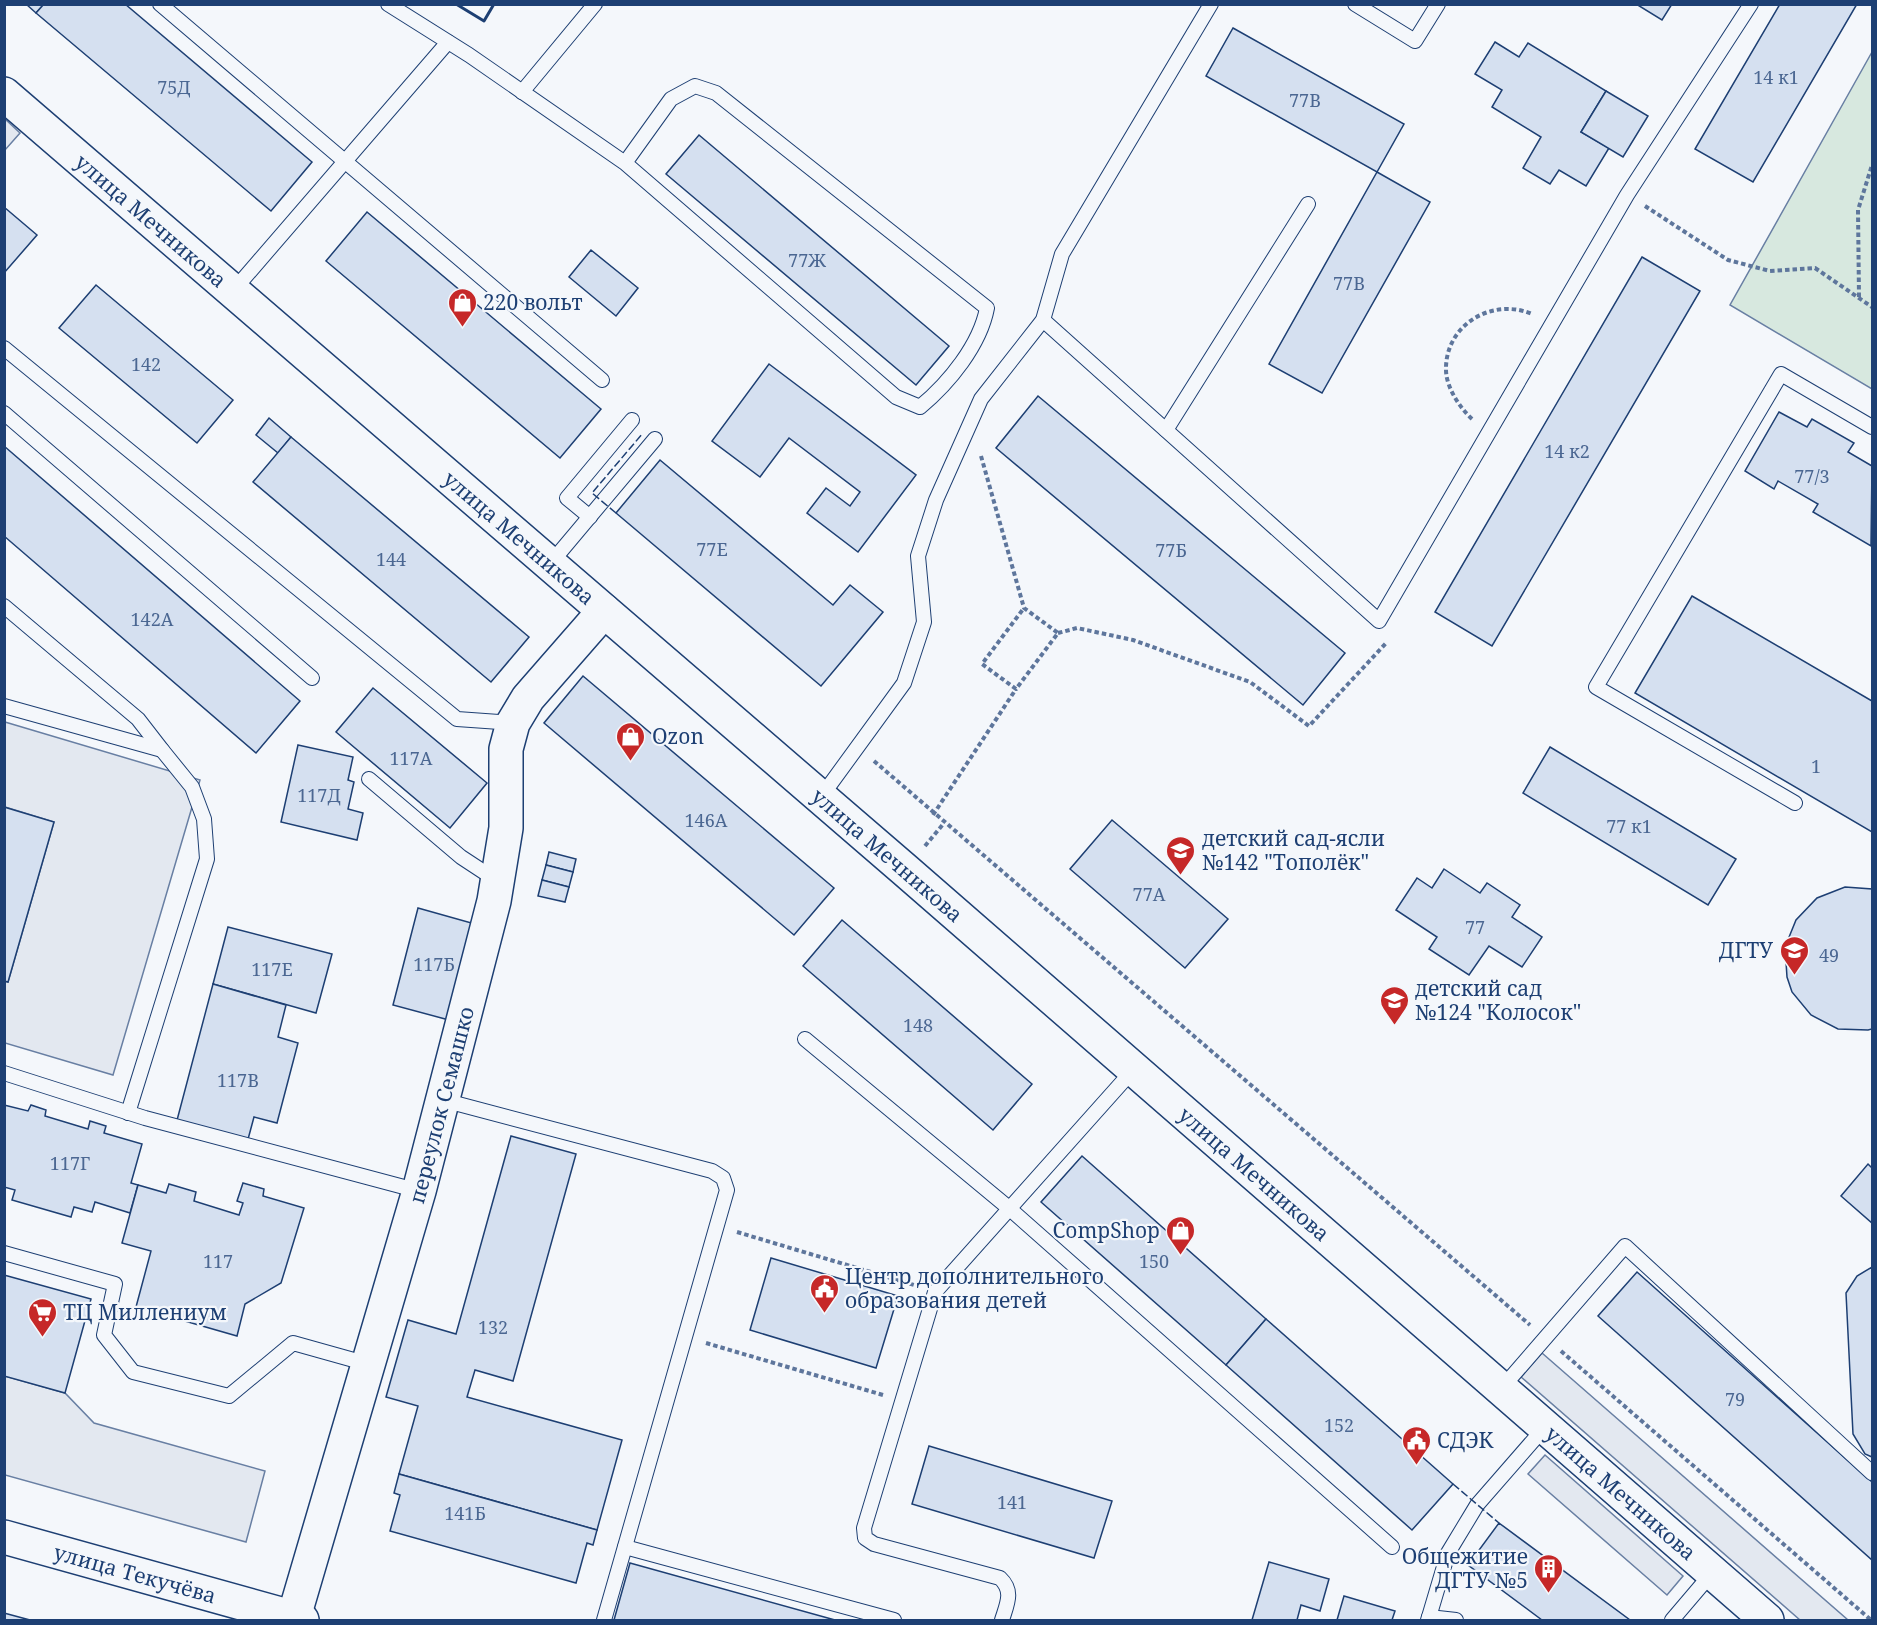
<svg xmlns="http://www.w3.org/2000/svg" width="1877" height="1625" font-family="'Noto Serif',serif">
  <rect width="100%" height="100%" fill="#f4f7fb"/>
  <polygon fill="#d7e8df" stroke="#687fa3" stroke-width="1.5" points="1872,52 1872,389 1730,305"/>
  <g fill="#e3e8f0" stroke="#687fa3" stroke-width="1.5">
    <polygon points="5,119 20,133 5,150 4,149"/>
    <polygon points="5,722 200,780 113,1075 5,1043 4,981 8,982 54,822 5,807"/>
    <polygon points="1542,1353 1848,1620 1800,1620 1521,1377"/>
    <polygon points="5,1376 65,1393 94,1423 265,1471 246,1542 5,1475"/>
    <polygon points="1545,1455 1683,1576 1667,1595 1528,1474"/>
  </g>
  <g fill="#d5e0f0" stroke="#1d3f73" stroke-width="1.5">
    <polygon points="26,4 44,4 36,13"/>
    <polygon points="44,4 125,4 312,162 271,211 36,13"/>
    <polygon points="1636,4 1672,4 1662,20"/>
    <polygon points="1780,4 1857,4 1753,182 1695,149"/>
    <polygon points="1233,28 1404,124 1377,172 1206,76"/>
    <polygon points="1495,42 1519,57 1528,43 1606,91 1581,132 1609,148 1586,186 1559,170 1550,184 1523,168 1541,137 1492,107 1502,90 1475,74"/>
    <polygon points="1606,91 1648,116 1623,157 1581,132"/>
    <polygon points="699,135 949,346 916,385 666,174"/>
    <polygon points="1377,172 1430,202 1322,393 1269,364"/>
    <polygon points="4,207 37,235 4,273"/>
    <polygon points="367,212 601,409 560,458 326,261"/>
    <polygon points="591,250 638,288 616,316 569,277"/>
    <polygon points="1642,257 1700,291 1492,646 1435,612"/>
    <polygon points="96,285 233,400 197,443 59,328"/>
    <polygon points="769,364 916,475 858,552 807,513 826,488 850,506 860,492 789,438 760,477 712,441"/>
    <polygon points="1038,396 1345,653 1303,705 996,448"/>
    <polygon points="1779,412 1807,427 1812,419 1854,443 1848,452 1872,466 1871,546 1813,512 1818,504 1778,481 1774,489 1745,471"/>
    <polygon points="269,418 291,437 278,453 256,435"/>
    <polygon points="291,437 529,637 491,682 253,482"/>
    <polygon points="4,446 300,701 256,753 4,536"/>
    <polygon points="660,460 833,605 850,585 883,612 821,686 616,513"/>
    <polygon points="1692,596 1872,701 1872,832 1635,693"/>
    <polygon points="583,676 834,888 794,935 544,723"/>
    <polygon points="373,688 487,783 450,828 336,732"/>
    <polygon points="298,745 353,757 348,780 354,782 348,809 363,813 357,840 281,822"/>
    <polygon points="1550,747 1736,859 1708,905 1523,793"/>
    <polygon points="4,807 54,822 8,982 4,981"/>
    <polygon points="1112,820 1228,919 1185,968 1070,869"/>
    <polygon points="549,852 576,859 573,872 546,865"/>
    <polygon points="546,865 573,872 569,887 542,880"/>
    <polygon points="1444,869 1480,893 1487,883 1520,905 1512,917 1542,937 1522,967 1489,946 1469,975 1429,949 1437,937 1396,910 1417,878 1432,888"/>
    <polygon points="542,880 569,887 565,902 538,896"/>
    <polygon points="1845,887 1872,889 1872,1029 1868,1030 1838,1029 1811,1015 1792,992 1787,977 1785,947 1796,920 1817,898"/>
    <polygon points="418,908 475,924 449,1020 393,1005"/>
    <polygon points="842,920 1032,1084 993,1130 803,966"/>
    <polygon points="228,927 332,954 316,1013 213,984"/>
    <polygon points="213,984 286,1005 278,1037 298,1043 277,1123 254,1117 247,1143 176,1124"/>
    <polygon points="4,1105 28,1111 31,1105 46,1110 45,1116 88,1129 90,1121 106,1126 104,1133 142,1144 131,1183 138,1185 130,1213 95,1202 92,1212 74,1207 71,1217 12,1200 15,1190 4,1187"/>
    <polygon points="511,1136 576,1154 513,1381 475,1370 467,1397 622,1440 597,1530 399,1474 418,1406 386,1397 408,1320 456,1334"/>
    <polygon points="1082,1156 1266,1319 1226,1365 1041,1202"/>
    <polygon points="1868,1164 1872,1168 1872,1223 1841,1196"/>
    <polygon points="243,1183 264,1189 263,1196 304,1208 281,1283 245,1304 237,1336 136,1307 151,1251 122,1243 138,1185 166,1193 169,1184 196,1192 194,1201 239,1215 243,1203 237,1201"/>
    <polygon points="771,1258 898,1296 876,1368 750,1330"/>
    <polygon points="1872,1267 1872,1457 1865,1454 1853,1434 1846,1293 1857,1276"/>
    <polygon points="1637,1272 1872,1482 1872,1560 1598,1316"/>
    <polygon points="4,1275 91,1299 65,1393 4,1376"/>
    <polygon points="1266,1319 1453,1484 1412,1530 1226,1365"/>
    <polygon points="929,1446 1112,1501 1094,1558 912,1504"/>
    <polygon points="399,1474 597,1530 593,1545 587,1543 576,1583 390,1531 400,1495 394,1493"/>
    <polygon points="1499,1523 1630,1620 1542,1620 1468,1565"/>
    <polygon points="1269,1562 1329,1579 1320,1611 1301,1605 1297,1620 1252,1620"/>
    <polygon points="630,1563 835,1620 614,1620"/>
    <polygon points="1344,1596 1395,1611 1392,1620 1337,1620"/>
    <polygon points="4,1613 30,1620 4,1620"/>
  </g>
  <g fill="none" stroke-linecap="round" stroke-linejoin="round">
    <defs>
      <g id="lane">
        <polyline points="160,4 602,380"/>
        <path d="M388,4L469,55L625,163L896,397L920,407C949,383 980,345 987,308L716,93L695,86L671,99L625,163"/>
        <polyline points="1355,4 1415,41 1438,4"/>
        <polyline points="522,92 595,4"/>
        <polyline points="233,291 448,42"/>
        <polyline points="1043,320 1379,621 1627,195 1751,4"/>
        <polyline points="4,348 457,719 513,723"/>
        <polyline points="4,413 312,678"/>
        <polyline points="1166,430 1308,204"/>
        <polyline points="590,517 567,498 632,420"/>
        <polyline points="550,564 655,439"/>
        <polyline points="4,606 138,719 162,750 192,787 204,819 207,859 128,1113"/>
        <polyline points="4,706 162,750"/>
        <polyline points="369,779 461,857 496,880"/>
        <polyline points="821,797 904,683 924,622 918,556 936,500 981,399 1043,320 1062,254 1211,4"/>
        <polyline points="1795,803 1596,687 1781,374 1872,427"/>
        <polyline points="805,1039 1010,1209 1392,1547"/>
        <polyline points="4,1073 145,1118 419,1191"/>
        <polyline points="443,1100 712,1171 723,1178 727,1190 604,1620"/>
        <polyline points="4,1253 115,1284 104,1335 133,1372 229,1396 293,1343 368,1364"/>
        <polyline points="1501,1389 1625,1246 1872,1473"/>
        <polyline points="625,1547 894,1620"/>
        <polyline points="1429,1617 1448,1553 1477,1505 1545,1427"/>
        <path d="M1002,1620C1007,1604 1014,1591 1000,1578L874,1544L865,1538L864,1528L935,1292L1134,1069"/>
        <polyline points="1428,1620 1429,1617 1456,1620"/>
        <polyline points="1672,1620 1712,1573"/>
      </g>
      <g id="secondary">
        <path id="s1" d="M4,94L905,870L1767,1620"/>
        <path id="s2" d="M293,1620L419,1191L494,901L506,828V749L513,723L528,698L604,611"/>
      </g>
      <g id="primary">
        <path id="s3" d="M4,1537L302,1620"/>
      </g>
    </defs>
    <use href="#lane" stroke="#1d3f73" stroke-width="16"/>
    <use href="#secondary" stroke="#1d3f73" stroke-width="36"/>
    <use href="#primary" stroke="#1d3f73" stroke-width="36"/>
    <g stroke="#5e769c" stroke-width="4" stroke-dasharray="4.5 3" stroke-linecap="butt">
      <polyline points="1645,206 1728,260 1770,271 1815,268 1872,307"/>
      <polyline points="1859,297 1858,210 1872,165"/>
      <path d="M1472,419C1460,408 1446,387 1446,370C1445,325 1492,297 1532,314"/>
      <polyline points="981,456 1024,608 1058,633 1016,689 982,664 1024,608"/>
      <polyline points="1058,633 1077,628 1133,640 1250,682 1309,726 1387,642"/>
      <polyline points="874,761 1530,1325"/>
      <polyline points="933,815 1016,689"/>
      <polyline points="925,846 944,823"/>
      <polyline points="737,1232 914,1285"/>
      <polyline points="706,1343 883,1395"/>
      <polyline points="1561,1351 1871,1620"/>
    </g>
    <use href="#lane" stroke="#f4f7fb" stroke-width="14"/>
    <use href="#secondary" stroke="#f4f7fb" stroke-width="33"/>
    <use href="#primary" stroke="#f4f7fb" stroke-width="33"/>
    <g stroke="#1d3f73" stroke-width="1.5" stroke-dasharray="8 3" stroke-linecap="butt">
      <polyline points="616,513 592,493 643,433"/>
      <polyline points="1453,1484 1499,1523"/>
    </g>
    <polyline stroke="#1d3f73" stroke-width="3" points="456,4 484,21 494,4"/>
  </g>
  <defs>
    <symbol id="shop-pin" viewBox="-11 -11 22 30"><path d="M0 17L-7.5 6A9.5 9.5 0 1 1 7.5 6Z" fill="#c62828" stroke="#f4f7fb"/><path d="M-5-2.5h2.3a2.7 3.5 0 0 1 5.4 0H5L5.5 6h-11ZM-1.5-2.5h3a1.5 2.3 0 0 0-3 0Z" fill="#fff"/></symbol>
    <symbol id="school-pin" viewBox="-11 -11 22 30"><path d="M0 17L-7.5 6A9.5 9.5 0 1 1 7.5 6Z" fill="#c62828" stroke="#f4f7fb"/><path d="M0-5L7-2L0 1L-7-2ZM-4 1L0 2.5L4 1V4Q0 6-4 4Z" fill="#fff"/></symbol>
    <symbol id="university-pin" viewBox="-11 -11 22 30"><path d="M0 17L-7.5 6A9.5 9.5 0 1 1 7.5 6Z" fill="#c62828" stroke="#f4f7fb"/><path d="M0-5L7-2L0 1L-7-2ZM-4 1L0 2.5L4 1V4Q0 6-4 4Z" fill="#fff"/></symbol>
    <symbol id="civic-pin" viewBox="-11 -11 22 30"><path d="M0 17L-7.5 6A9.5 9.5 0 1 1 7.5 6Z" fill="#c62828" stroke="#f4f7fb"/><path d="M-.6-6.5H3V-4.5H.6V-3L4-1V1h2V6H-6V1h2V-1L-.6-3ZM-1.2 2.5V6h2.4V2.5Z" fill="#fff"/></symbol>
    <symbol id="supermarket-pin" viewBox="-11 -11 22 30"><path d="M0 17L-7.5 6A9.5 9.5 0 1 1 7.5 6Z" fill="#c62828" stroke="#f4f7fb"/><path d="M-6-5.5h2.5l.6 2H6L4.5 2H-2.5L-4.4-4H-6ZM-1.5 3.2a1.3 1.3 0 1 0 .1 0ZM3 3.2a1.3 1.3 0 1 0 .1 0Z" fill="#fff"/></symbol>
    <symbol id="building-pin" viewBox="-11 -11 22 30"><path d="M0 17L-7.5 6A9.5 9.5 0 1 1 7.5 6Z" fill="#c62828" stroke="#f4f7fb"/><path d="M-4-6H4V6H1V3H-1V6H-4ZM-2.5-4.3h1.7v1.8h-1.7ZM.8-4.3h1.7v1.8H.8ZM-2.5-1h1.7V.8h-1.7ZM.8-1h1.7V.8H.8Z" fill="#fff"/></symbol>
  </defs>
  <g fill-rule="evenodd">
    <use href="#shop-pin" x="446" y="286" width="33" height="45"/>
    <use href="#shop-pin" x="614" y="720" width="33" height="45"/>
    <use href="#school-pin" x="1164" y="834" width="33" height="45"/>
    <use href="#university-pin" x="1778" y="934" width="33" height="45"/>
    <use href="#school-pin" x="1378" y="984" width="33" height="45"/>
    <use href="#shop-pin" x="1164" y="1214" width="33" height="45"/>
    <use href="#civic-pin" x="808" y="1272" width="33" height="45"/>
    <use href="#supermarket-pin" x="26" y="1296" width="33" height="45"/>
    <use href="#civic-pin" x="1400" y="1424" width="33" height="45"/>
    <use href="#building-pin" x="1532" y="1552" width="33" height="45"/>
  </g>
  <g text-anchor="middle" dominant-baseline="central" stroke-width="4.5" stroke-linejoin="round" paint-order="stroke">
    <g font-size="18" fill="#4b6792">
      <text x="1776" y="77">14 к1</text>
      <text x="174" y="87">75Д</text>
      <text x="1305" y="100">77В</text>
      <text x="807" y="260">77Ж</text>
      <text x="1349" y="283">77В</text>
      <text x="146" y="364">142</text>
      <text x="1567" y="451">14 к2</text>
      <text x="1812" y="476">77/3</text>
      <text x="712" y="549">77Е</text>
      <text x="1171" y="550">77Б</text>
      <text x="391" y="559">144</text>
      <text x="152" y="619">142А</text>
      <text x="411" y="758">117А</text>
      <text x="1816" y="766">1</text>
      <text x="319" y="795">117Д</text>
      <text x="706" y="820">146А</text>
      <text x="1629" y="826">77 к1</text>
      <text x="1149" y="894">77А</text>
      <text x="1475" y="927">77</text>
      <text x="1829" y="955">49</text>
      <text x="434" y="964">117Б</text>
      <text x="272" y="969">117Е</text>
      <text x="918" y="1025">148</text>
      <text x="238" y="1080">117В</text>
      <text x="70" y="1163">117Г</text>
      <text x="218" y="1261">117</text>
      <text x="1154" y="1261">150</text>
      <text x="493" y="1327">132</text>
      <text x="1735" y="1399">79</text>
      <text x="1339" y="1425">152</text>
      <text x="1012" y="1502">141</text>
      <text x="465" y="1513">141Б</text>
    </g>
    <g font-size="21" fill="#1d3f73" stroke="#f4f7fb">
      <text stroke="none"><textPath href="#s1" startOffset="194">улица Мечникова</textPath></text>
      <text stroke="none"><textPath href="#s1" startOffset="680">улица Мечникова</textPath></text>
      <text stroke="none"><textPath href="#s1" startOffset="1166">улица Мечникова</textPath></text>
      <text stroke="none"><textPath href="#s2" startOffset="536">переулок Семашко</textPath></text>
      <text stroke="none"><textPath href="#s1" startOffset="1652">улица Мечникова</textPath></text>
      <text stroke="none"><textPath href="#s1" startOffset="2138">улица Мечникова</textPath></text>
      <text stroke="none"><textPath href="#s3" startOffset="136">улица Текучёва</textPath></text>
    </g>
    <g font-size="21" fill="#1d3f73" stroke="#f4f7fb" text-anchor="start">
      <text x="483" y="302">220 вольт</text>
      <text x="652" y="736">Ozon</text>
      <text x="1202" y="838">детский сад-ясли<tspan x="1202" dy="24">№142 "Тополёк"</tspan></text>
      <text x="1773" y="950" text-anchor="end">ДГТУ</text>
      <text x="1415" y="988">детский сад<tspan x="1415" dy="24">№124 "Колосок"</tspan></text>
      <text x="1160" y="1230" text-anchor="end">CompShop</text>
      <text x="845" y="1276">Центр дополнительного<tspan x="845" dy="24">образования детей</tspan></text>
      <text x="63" y="1312">ТЦ Миллениум</text>
      <text x="1437" y="1440">СДЭК</text>
      <text x="1528" y="1556" text-anchor="end">Общежитие<tspan x="1528" dy="24">ДГТУ №5</tspan></text>
    </g>
  </g>
  <rect width="1877" height="1625" fill="none" stroke="#1d3f73" stroke-width="12"/>
</svg>
